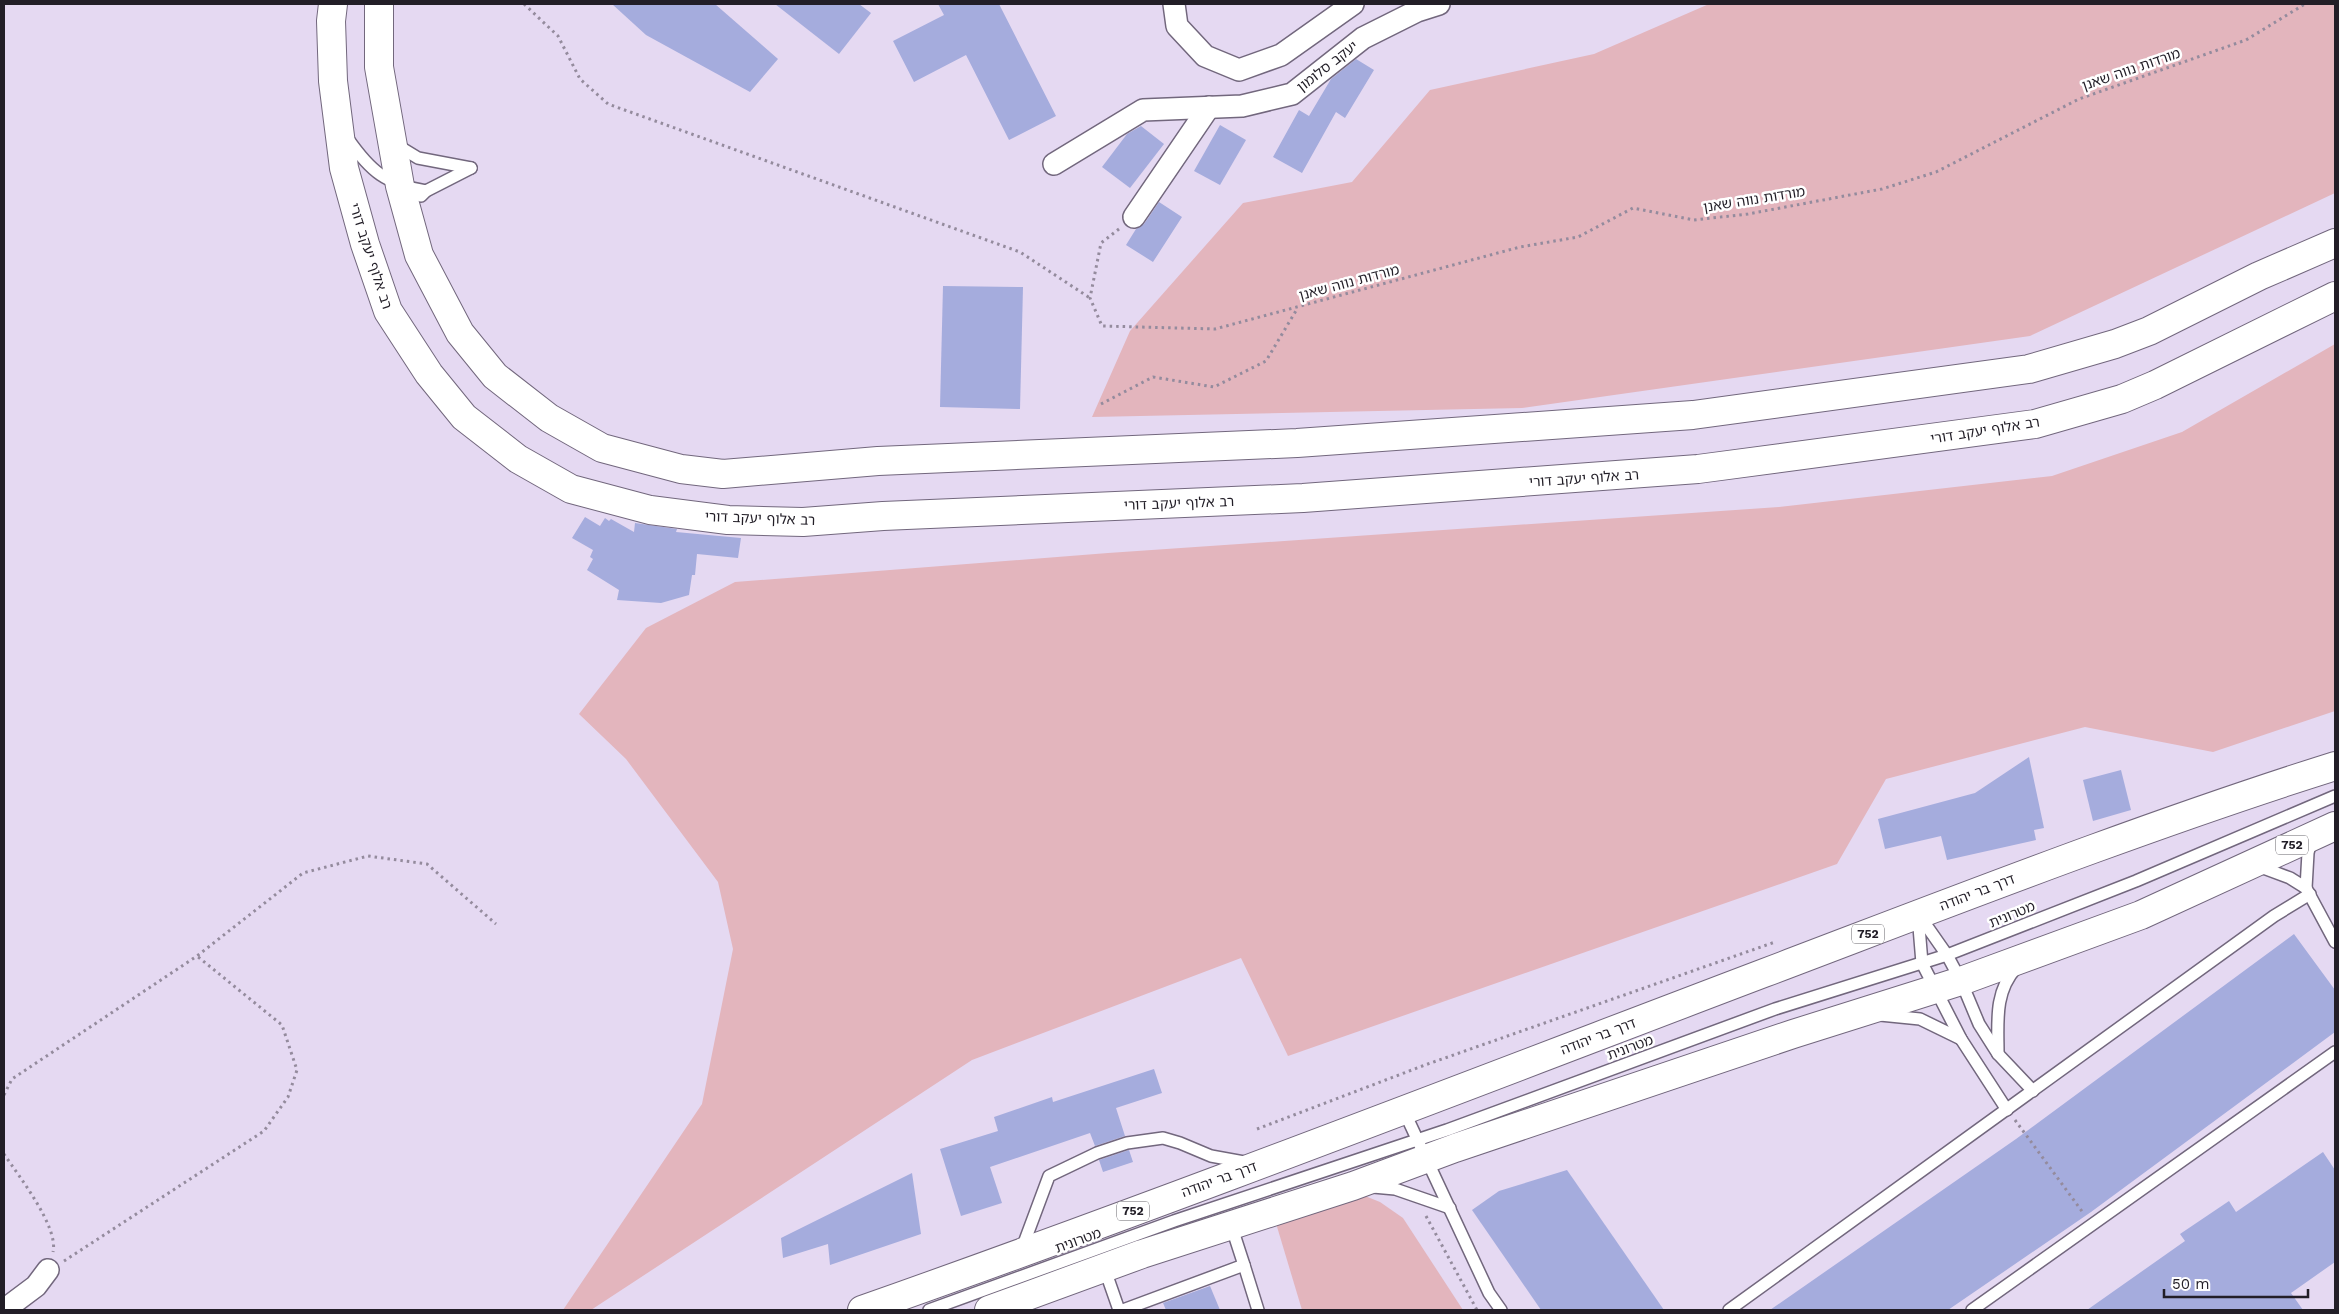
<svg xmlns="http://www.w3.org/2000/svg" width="2339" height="1314" font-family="'Work Sans','Noto Sans Hebrew',sans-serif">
  <rect width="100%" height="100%" fill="#e5d9f2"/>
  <g fill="#e3b5bd">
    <polygon points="1709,4 2335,4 2335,193 2030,336 1522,408 1092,417 1130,331 1243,203 1352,182 1430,90 1594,54"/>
    <polygon points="2335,344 2335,711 2213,752 2085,727 1886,779 1837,864 1288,1056 1241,958 972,1060 591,1310 563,1310 702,1104 733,949 718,882 626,759 579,714 646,628 735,582 1108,553 1779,507 2052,476 2182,432"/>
    <polygon points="1360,1194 1380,1202 1403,1218 1463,1310 1302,1310 1275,1220"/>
  </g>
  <g fill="#a5acdd">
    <polygon points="612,4 715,4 778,59 750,92 646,35"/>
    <polygon points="775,4 859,4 871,13 839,54"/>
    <polygon points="938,4 999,4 1056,116 1009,140 966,55 914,82 893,41 944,15"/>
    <polygon points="1356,59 1374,70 1345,118 1336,112 1302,173 1273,157 1299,110 1309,116 1331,79"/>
    <polygon points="1220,125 1246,140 1220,185 1194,171"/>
    <polygon points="1141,126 1164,144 1130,188 1102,167 1127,134"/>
    <polygon points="1159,202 1182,217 1153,262 1126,245 1136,229 1144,224"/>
    <polygon points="943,286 1023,287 1020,409 940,407"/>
    <polygon points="585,517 600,526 605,518 609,521 611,519 634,532 635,523 677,529 676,532 741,538 738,558 697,554 695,575 692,575 689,595 661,603 617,600 619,590 587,570 593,559 590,557 593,550 572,538"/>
    <polygon points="2029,757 2044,828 2034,830 2036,840 1947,860 1941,836 1885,849 1878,819 1975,793"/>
    <polygon points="2121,770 2131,810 2093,821 2083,780"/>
    <polygon points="2294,934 2335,990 2335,1032 2091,1212 1948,1310 1770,1310 2016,1139"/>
    <polygon points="1154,1069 1162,1093 1116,1108 1125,1136 1095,1146 1090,1133 990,1167 1002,1203 961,1216 940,1149 998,1131 994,1117 1052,1097 1053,1102"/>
    <polygon points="1129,1150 1133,1162 1103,1172 1099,1160"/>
    <polygon points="2323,1152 2335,1170 2335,1262 2291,1293 2303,1310 2087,1310 2185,1241 2180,1234 2229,1201 2236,1212"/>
    <polygon points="1567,1170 1664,1310 1541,1310 1472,1210 1499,1191"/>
    <polygon points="912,1173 921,1234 830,1265 828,1244 783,1258 781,1238"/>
    <polygon points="1210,1286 1220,1310 1166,1310 1163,1303"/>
  </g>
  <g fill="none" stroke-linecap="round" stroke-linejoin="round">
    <defs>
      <g id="service">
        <path d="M348,139C371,172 386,184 426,191"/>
        <polyline points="395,144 418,158 471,168"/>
        <polyline points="421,196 426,191 471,168"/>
        <polyline points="2258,866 2290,878 2306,888 2335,942"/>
        <polyline points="2306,888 2308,853 2311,841"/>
        <polyline points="1918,915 1922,963 1961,1039 2007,1110"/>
        <polyline points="1919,915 1947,955 1961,981 1979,1024 1998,1054 2033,1091"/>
        <polyline points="1880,1015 1920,1019 1961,1039"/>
        <path d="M1998,1054C1998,1023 1994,992 2016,968"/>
        <polyline points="1404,1111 1489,1293 1501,1310"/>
        <polyline points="1373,1187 1395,1189 1450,1208"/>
        <polyline points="1021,1251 1049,1176 1097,1153 1127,1143 1163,1138 1180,1143 1211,1156 1244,1162"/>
        <polyline points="1244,1265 1258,1310"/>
        <polyline points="1104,1267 1119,1310"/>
        <polyline points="929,1310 1174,1221 1447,1130 1775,1009 1947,955 2136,881 2335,796"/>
        <polyline points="1123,1310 1244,1265 1231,1225"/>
        <polyline points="1729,1310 2274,916 2310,894"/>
        <polyline points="1972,1310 2335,1052"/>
      </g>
      <g id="minor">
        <polyline points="1174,4 1177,26 1205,56 1239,70 1281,55 1353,4"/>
        <polyline points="1054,164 1143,110 1242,106 1292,94 1363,38 1417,11 1439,4"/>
        <polyline points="1134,217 1209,107"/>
        <polyline points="4,1310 36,1286 48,1270"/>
      </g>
      <g id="secondary">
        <polyline points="333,4 331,21 333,81 344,168 365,244 388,311 429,374 464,417 518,459 571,489 650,510 728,520 803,522 883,516 1303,498 1698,469 2035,424 2122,399 2155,385 2335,296"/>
        <polyline points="379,4 379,67 400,186 419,255 460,333 495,376 549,418 602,448 681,469 723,474 878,461 1297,443 1693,415 2029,369 2115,344 2149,331 2259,276 2335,243"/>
      </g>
      <g id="primary">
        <path d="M862,1310C1165,1203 1464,1087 1764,973C1954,901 2142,827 2335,766"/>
        <polyline points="989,1310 1142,1254 1353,1186 1455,1148 1793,1034 1961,981 2141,915 2335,826"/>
      </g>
    </defs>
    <use href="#service" stroke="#72677d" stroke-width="14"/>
    <use href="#minor" stroke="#72677d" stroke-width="24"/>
    <use href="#secondary" stroke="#72677d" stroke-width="30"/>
    <use href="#primary" stroke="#72677d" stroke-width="30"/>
    <g stroke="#948b9d" stroke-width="3" stroke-dasharray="2.5 4" stroke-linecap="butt">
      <polyline points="524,4 558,36 580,79 608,104 1020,252 1090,298"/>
      <polyline points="1119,229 1101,243 1090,298 1102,326 1215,329 1520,247 1578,237 1633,208 1694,220 1748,214 1882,189 1936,172 2079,99 2246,40 2305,4"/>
      <polyline points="1101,404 1153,377 1214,387 1266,361 1297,309"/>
      <polyline points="4,1095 12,1079 197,956 303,873 368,856 427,864 496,924"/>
      <polyline points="2015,1120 2084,1214"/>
      <polyline points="1257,1129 1425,1065 1775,942"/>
      <path d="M4,1154C18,1175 59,1227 53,1252"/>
      <polyline points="1426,1216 1477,1310"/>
      <polyline points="64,1261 264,1131 288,1097 297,1070 282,1025 197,956"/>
    </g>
    <use href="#service" stroke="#fff" stroke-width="11"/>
    <use href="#minor" stroke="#fff" stroke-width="21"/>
    <use href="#secondary" stroke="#fff" stroke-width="28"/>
    <use href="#primary" stroke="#fff" stroke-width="28"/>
  </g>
  <g text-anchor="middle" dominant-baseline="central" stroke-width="5" stroke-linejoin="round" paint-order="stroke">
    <g fill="#fff" stroke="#646268" stroke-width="1">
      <rect x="2276" y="835.5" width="32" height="19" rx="4"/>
      <rect x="1852" y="924.5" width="32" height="19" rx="4"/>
      <rect x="1117" y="1201.5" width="32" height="19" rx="4"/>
    </g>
    <g font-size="12" font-weight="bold" fill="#221e27">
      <text x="2292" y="845">752</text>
      <text x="1868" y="934">752</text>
      <text x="1133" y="1211">752</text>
    </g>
    <g font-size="14" fill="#221e27" stroke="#fff">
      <text transform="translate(1327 66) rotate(-38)">יעקב סלומון</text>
      <text transform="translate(2131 69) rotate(-19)">מורדות נווה שאנן</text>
      <text transform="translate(1754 199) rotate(-9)">מורדות נווה שאנן</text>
      <text transform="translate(371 256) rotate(72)">רב אלוף יעקב דורי</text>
      <text transform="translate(1349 282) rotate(-15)">מורדות נווה שאנן</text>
      <text transform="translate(1985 430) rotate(-9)">רב אלוף יעקב דורי</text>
      <text transform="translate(1584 478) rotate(-4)">רב אלוף יעקב דורי</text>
      <text transform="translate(1179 503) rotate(-2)">רב אלוף יעקב דורי</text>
      <text transform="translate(760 518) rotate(2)">רב אלוף יעקב דורי</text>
      <text transform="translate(1977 892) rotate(-21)">דרך בר יהודה</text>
      <text transform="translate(2012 914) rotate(-22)">מטרונית</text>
      <text transform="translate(1598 1036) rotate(-21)">דרך בר יהודה</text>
      <text transform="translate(1630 1047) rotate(-20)">מטרונית</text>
      <text transform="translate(1219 1179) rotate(-20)">דרך בר יהודה</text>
      <text transform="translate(1078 1240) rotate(-20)">מטרונית</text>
    </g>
  </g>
  <rect width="2339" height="1314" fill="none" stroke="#221e27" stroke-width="10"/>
  <path d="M2164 1289v8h144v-8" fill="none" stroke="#221e27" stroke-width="2.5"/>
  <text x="2172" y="1289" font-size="15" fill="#221e27" stroke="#ffffff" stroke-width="4" paint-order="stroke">50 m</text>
</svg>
